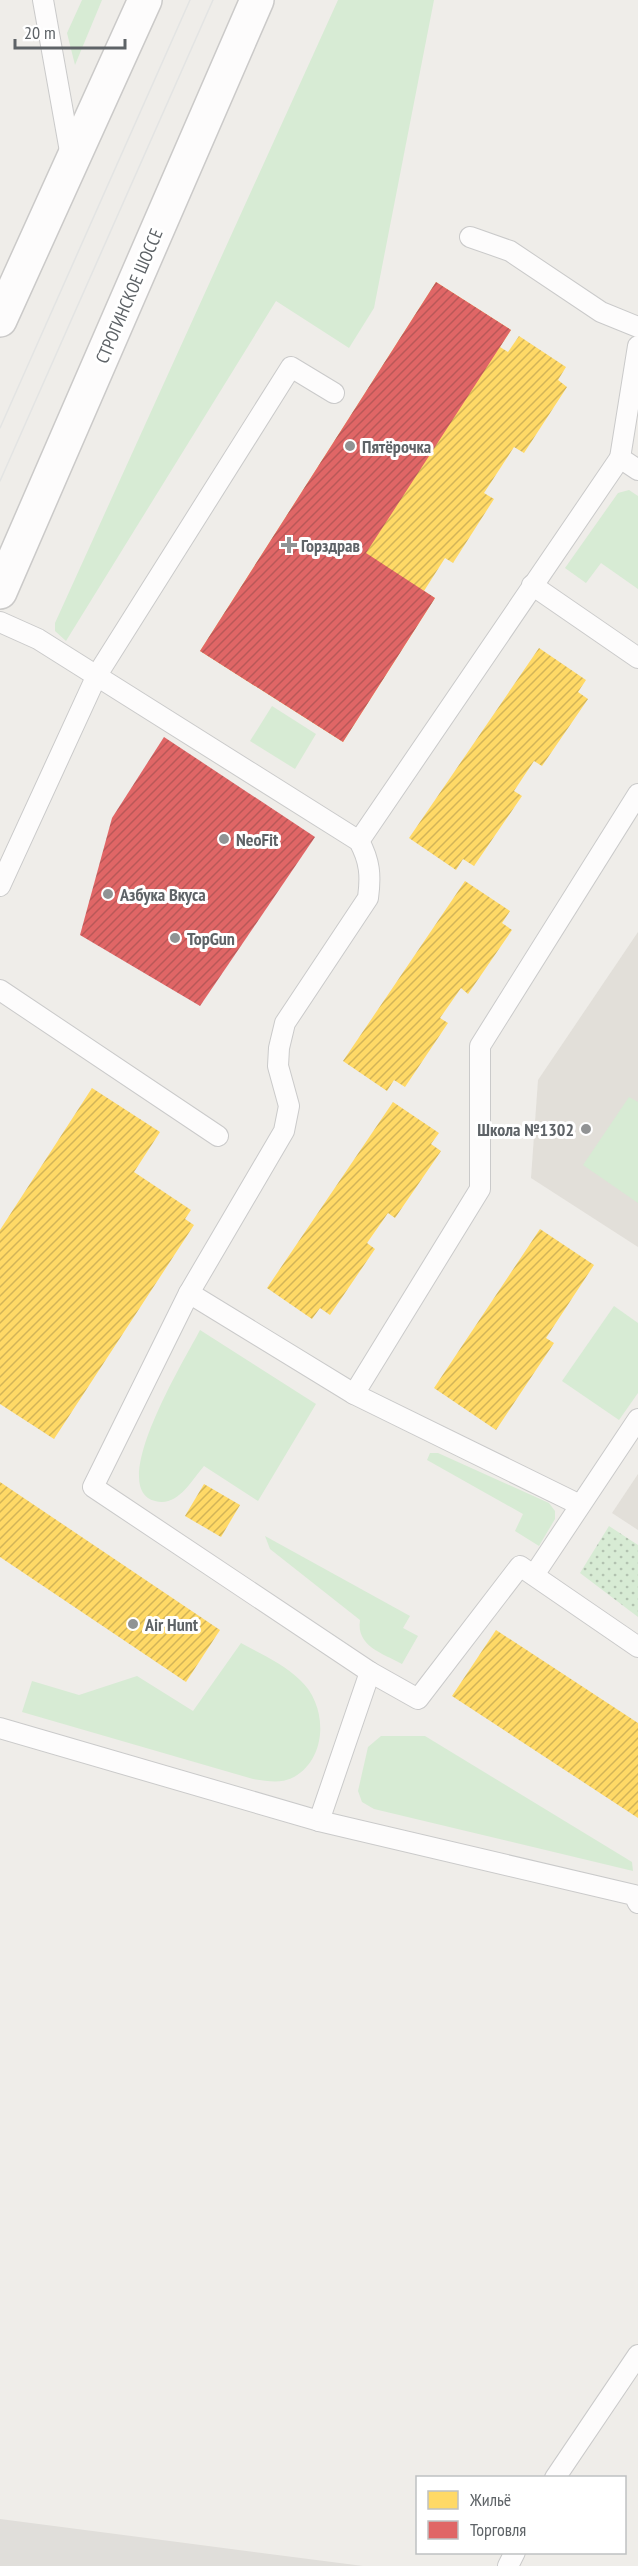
<svg xmlns="http://www.w3.org/2000/svg" width="638" height="2566" font-family="'PT Sans Narrow',sans-serif">
  <defs>
    <pattern id="park-dots" width="8" height="8" patternUnits="userSpaceOnUse" patternTransform="scale(1.5)"><rect width="8" height="8" fill="#d7ebd4"/><path d="M2 2h.1M6 6h.1" fill="none" stroke="#b2c2b0" stroke-width="1.8" stroke-linecap="round"/></pattern>
    <pattern id="homes-hatch" width="6" height="6" patternUnits="userSpaceOnUse" patternTransform="scale(1.5)"><rect width="6" height="6" fill="#ffd966"/><path d="M-1 1l2-2M0 6l6-6M5 7l2-2" fill="none" stroke="#d2b458"/></pattern>
    <pattern id="shops-hatch" width="6" height="6" patternUnits="userSpaceOnUse" patternTransform="scale(1.5)"><rect width="6" height="6" fill="#e06666"/><path d="M-1 1l2-2M0 6l6-6M5 7l2-2" fill="none" stroke="#b95858"/></pattern>
  </defs>
  <rect width="100%" height="100%" fill="#efede9"/>
  <polygon fill="#e0deda" points="0,2519 363,2566 0,2566"/>
  <g fill="#e2dfd9">
    <polygon points="638,932 638,1247 531,1178 538,1080"/>
    <polygon points="638,1474 638,1530 612,1513"/>
  </g>
  <g fill="#d7ebd4">
    <polygon points="82,0 102,0 75,65 67,33"/>
    <polygon points="338,0 434,0 374,308 349,348 276,301 66,641 55,631 55,623"/>
    <polygon points="629,490 638,496 638,589 601,563 586,583 565,568 618,493"/>
    <polygon points="272,706 316,734 295,769 250,741"/>
    <polygon points="629,1097 638,1102 638,1203 583,1165"/>
    <polygon points="614,1306 638,1323 638,1393 619,1420 562,1381"/>
    <path d="M200,1330L316,1404L258,1501L204,1466C191,1481 178,1507 155,1501C105,1488 187,1356 200,1330Z"/>
    <polygon points="430,1453 438,1453 549,1503 555,1511 555,1519 539,1546 515,1531 523,1514 427,1460"/>
    <path d="M265,1536L410,1616L403,1628L418,1636L402,1664C382,1653 356,1646 360,1620L270,1549Z"/>
    <path d="M241,1643C261,1654 284,1664 300,1680C327,1704 329,1757 294,1777C281,1784 268,1781 253,1779L22,1712L32,1681L79,1695L137,1676L193,1711Z"/>
    <polygon points="381,1736 425,1736 632,1862 633,1871 374,1809 362,1802 358,1791 368,1747"/>
  </g>
  <polygon fill="url(#park-dots)" points="609,1526 638,1545 638,1617 580,1573"/>
  <g fill="url(#homes-hatch)">
    <polygon points="436,282 511,330 500,347 508,352 519,336 566,367 558,380 567,387 524,453 514,447 484,493 494,499 453,563 445,558 424,591 435,598 343,742 200,651"/>
    <polygon points="539,648 586,680 578,692 588,699 542,766 534,761 514,791 522,796 474,866 463,859 456,870 409,838"/>
    <polygon points="465,881 510,911 502,923 512,930 468,994 461,988 440,1018 448,1023 405,1087 394,1080 387,1091 343,1061"/>
    <polygon points="92,1088 160,1132 134,1172 191,1210 185,1219 194,1225 54,1439 0,1404 0,1230"/>
    <polygon points="393,1102 439,1133 431,1144 441,1151 395,1218 388,1213 367,1243 375,1249 330,1315 320,1308 312,1319 267,1288"/>
    <polygon points="540,1229 594,1265 546,1338 554,1343 496,1430 434,1388"/>
    <polygon points="0,1482 220,1630 186,1682 0,1557"/>
    <polygon points="204,1484 240,1505 221,1537 185,1516"/>
    <polygon points="496,1630 638,1723 638,1818 452,1696"/>
  </g>
  <g fill="url(#shops-hatch)">
    <polygon points="436,282 511,330 366,553 435,598 343,742 200,651"/>
    <polygon points="164,737 315,837 200,1006 80,935 112,818"/>
  </g>
  <g fill="none" stroke-linecap="round" stroke-linejoin="round">
    <defs>
      <g id="service">
        <polyline points="43,0 71,157"/>
        <polyline points="470,237 510,251 601,312 638,327"/>
        <polyline points="638,346 620,458 638,470"/>
        <polyline points="532,585 638,658"/>
        <path d="M0,622L38,639L359,841C370,861 371,876 368,898L285,1023L279,1048L278,1066L289,1106L284,1131L189,1293L93,1487L370,1672L319,1821"/>
        <polyline points="359,841 620,458"/>
        <polyline points="0,886 97,675 291,367 334,393"/>
        <polyline points="0,990 218,1136"/>
        <polyline points="189,1293 354,1394"/>
        <polyline points="580,1505 354,1394 480,1189 480,1046 638,794"/>
        <polyline points="534,1575 638,1419"/>
        <polyline points="370,1672 418,1699 520,1566 638,1647"/>
        <polyline points="0,1728 319,1821 634,1895 638,1903"/>
        <polyline points="555,2478 638,2355"/>
        <polyline points="508,2566 515,2552"/>
      </g>
      <g id="secondary">
        <polyline points="0,320 145,0"/>
        <polyline points="0,592 257,0"/>
      </g>
    </defs>
    <use href="#service" stroke="#cacaca" stroke-width="22"/>
    <use href="#secondary" stroke="#cbcac9" stroke-width="36"/>
    <use href="#service" stroke="#fdfcfc" stroke-width="20"/>
    <use href="#secondary" stroke="#fdfcfc" stroke-width="33"/>
    <g stroke="#e3e4e3" stroke-width="1.5">
      <polyline points="0,428 190,0"/>
      <polyline points="0,481 213,0"/>
    </g>
  </g>
  <g fill="#919394" stroke="#fff" stroke-width="2">
    <circle cx="350" cy="446" r="6"/>
    <path d="M286 536h6v6h6v6h-6v6h-6v-6h-6v-6h6z"/>
    <circle cx="224" cy="839" r="6"/>
    <circle cx="108" cy="894" r="6"/>
    <circle cx="175" cy="938" r="6"/>
    <circle cx="586" cy="1129" r="6"/>
    <circle cx="133" cy="1624" r="6"/>
  </g>
  <g text-anchor="middle" dominant-baseline="central" stroke-width="6" stroke-linejoin="round" paint-order="stroke">
    <g font-size="18" fill="#5e6367" stroke="#fff">
      <text transform="translate(129 296) rotate(-67)">СТРОГИНСКОЕ ШОССЕ</text>
    </g>
    <g font-size="18" font-weight="bold" fill="#5e6367" stroke="#fff" text-anchor="start">
      <text x="362" y="446">Пятёрочка</text>
      <text x="301" y="545">Горздрав</text>
      <text x="236" y="839">NeoFit</text>
      <text x="120" y="894">Азбука Вкуса</text>
      <text x="187" y="938">TopGun</text>
      <text x="574" y="1129" text-anchor="end">Школа №1302</text>
      <text x="145" y="1624">Air Hunt</text>
    </g>
  </g>
  <rect x="416" y="2476" width="210" height="78" fill="#ffffff" stroke="#bfc1c2" stroke-width="1.5"/>
  <rect x="428" y="2491" width="30" height="18" fill="#ffd966" stroke="#bfc1c2" stroke-width="1.5"/>
  <text x="470" y="2506" font-size="18" fill="#5e6367">Жильё</text>
  <rect x="428" y="2521" width="30" height="18" fill="#e06666" stroke="#bfc1c2" stroke-width="1.5"/>
  <text x="470" y="2536" font-size="18" fill="#5e6367">Торговля</text>
  <path d="M15 39v9h110v-9" fill="none" stroke="#5e6367" stroke-width="3"/>
  <text x="24" y="39" font-size="18" fill="#5e6367" stroke="#ffffff" stroke-width="4.5" paint-order="stroke">20 m</text>
</svg>
